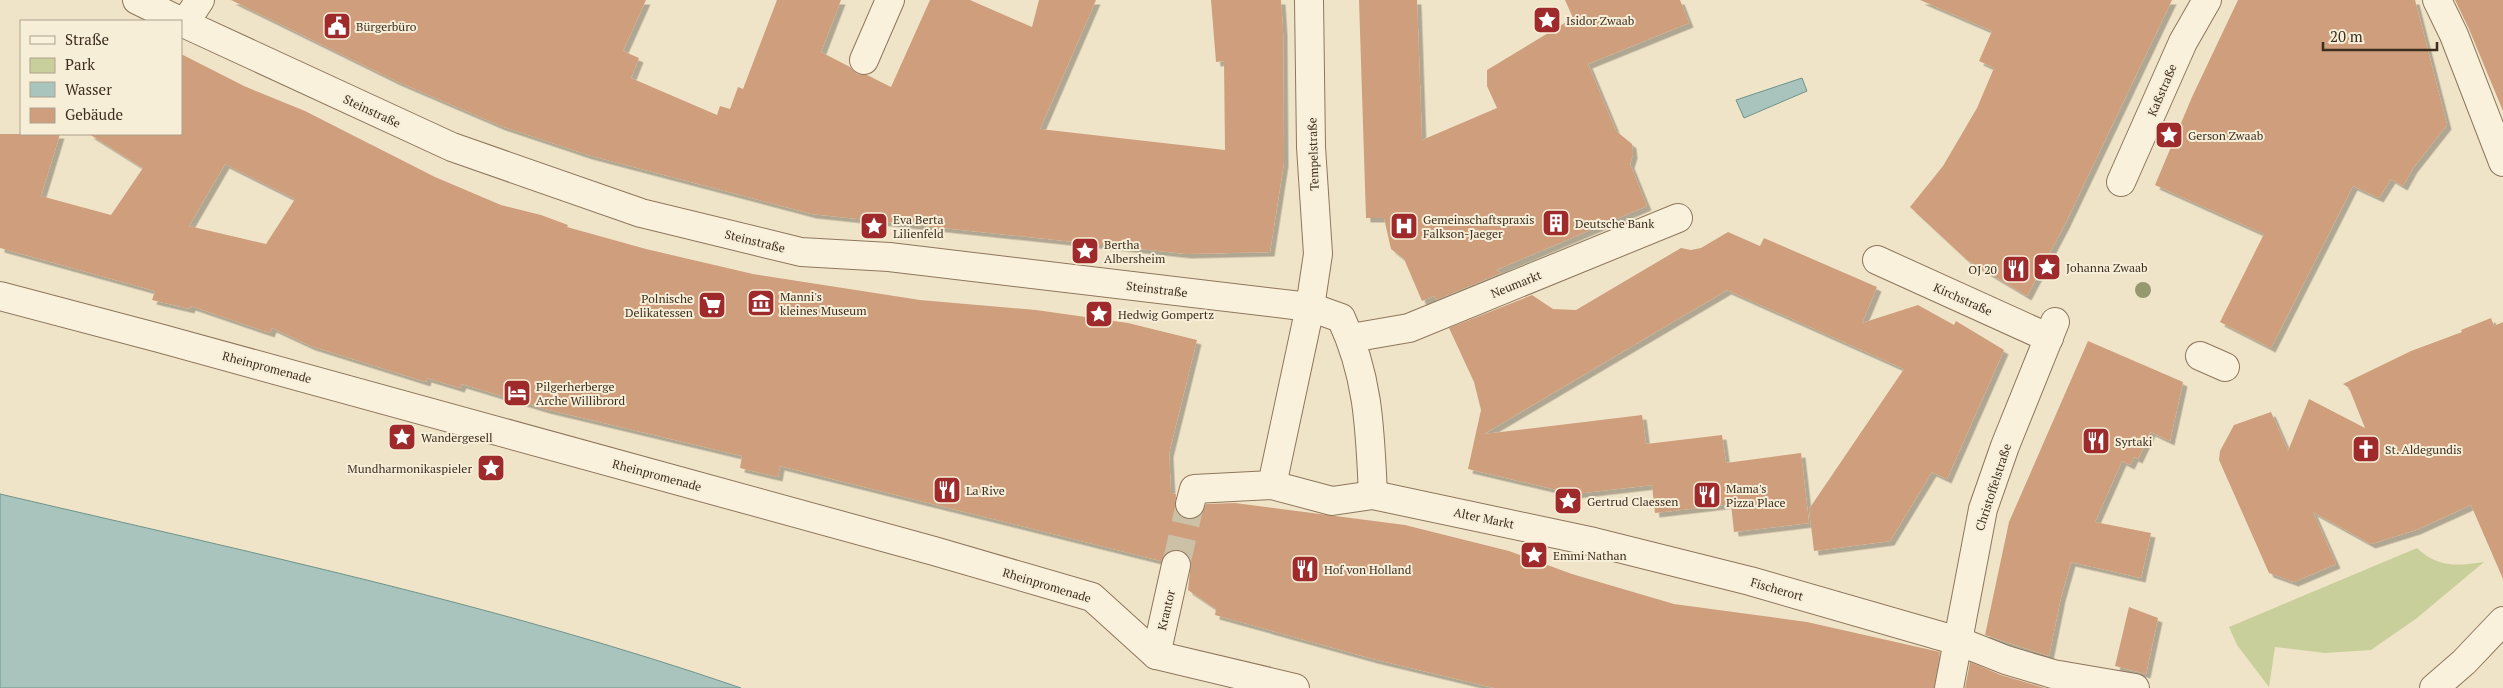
<svg xmlns="http://www.w3.org/2000/svg" width="2503" height="688" font-family="'PT Serif',serif">
  <defs>
    <filter id="shadow"><feDropShadow dx="4.5" dy="4.5" stdDeviation="0" flood-color="#0004"/></filter>
  </defs>
  <rect width="100%" height="100%" fill="#f0e4c8"/>
  <path fill="#c9cf9b" d="M2417,548C2438,568 2457,566 2484,562L2417,618L2371,650L2325,653L2275,647L2269,687L2237,645L2229,627Z"/>
  <g fill="#a9c4bc" stroke="#6f938a">
    <polygon points="1802,78 1807,91 1744,118 1736,100"/>
    <path d="M0,494C248,552 500,605 741,688H0Z"/>
  </g>
  <g fill="#cf9f7d" fill-rule="evenodd" filter="url(#shadow)">
    <polygon points="231,0 646,0 623,51 639,58 631,78 717,115 720,106 730,109 738,87 743,89 777,0 841,0 821,52 850,67 857,74 867,75 891,87 930,0 970,0 1032,27 1039,0 1096,0 1040,129 1225,150 1224,61 1216,62 1211,0 1281,0 1283,31 1284,162 1270,252 1187,254 812,214 588,155 501,126 396,81"/>
    <polygon points="1359,0 1417,0 1422,140 1497,108 1487,86 1487,70 1573,18 1565,0 1680,0 1689,23 1588,64 1616,131 1632,144 1633,154 1630,164 1647,206 1496,270 1501,273 1436,300 1434,296 1422,301 1404,259 1391,249 1384,218 1366,218"/>
    <polygon points="1920,0 2172,0 2065,224 2027,296 1967,260 1910,207 1943,166 1977,108 1994,68 1979,61 1992,31"/>
    <polygon points="2238,0 2415,0 2447,125 2413,168 2403,186 2391,179 2379,198 2353,186 2271,348 2220,322 2264,234 2155,185 2192,97"/>
    <polygon points="2455,0 2503,0 2503,111 2469,29"/>
    <path d="M181,54L244,86L305,111L435,177L501,205L541,215L568,225L567,227L646,249L753,274L920,300L1036,310L1128,323L1197,340L1169,453L1171,493L1176,494L1175,509L1179,515L1186,519H1194L1201,515L1206,504L1235,503L1405,525L1509,551L1572,574L1674,604L1807,622L1940,652L1934,688H1494L1373,659L1215,615L1216,609L1188,590L1191,561L1187,554L1180,550H1171L1164,555L1161,561L780,466L778,477L740,468L742,456L545,409L462,384L460,388L427,378L426,382L311,346L272,328L270,333L191,306L190,309L152,300L155,291L0,248V134H60L41,196L111,215L143,168L89,134H181ZM225,164L295,199L266,244L189,226Z"/>
    <polygon points="1728,232 1760,246 1764,238 1877,287 1862,323 1918,305 1954,325 1956,321 2004,350 1947,479 1932,472 1890,541 1814,551 1809,509 1904,369 1727,290 1484,434 1642,415 1646,444 1722,435 1726,463 1801,453 1809,523 1734,532 1731,504 1655,513 1652,485 1574,494 1468,469 1481,410 1474,382 1449,328 1532,295 1553,309 1576,310 1681,248 1691,250 1701,248"/>
    <polygon points="2491,318 2494,326 2503,322 2503,579 2471,505 2416,530 2371,544 2313,512 2336,564 2294,582 2269,573 2219,460 2220,451 2234,425 2271,412 2288,451 2309,399 2365,428 2349,388 2343,384 2411,351 2462,332 2461,330"/>
    <polygon points="2088,341 2183,382 2170,441 2151,432 2138,459 2134,457 2130,465 2122,461 2095,522 2151,533 2141,578 2071,562 2061,597 2049,656 1985,635 2009,522"/>
    <polygon points="2129,607 2158,618 2146,674 2115,666"/>
    <polygon points="1970,662 2001,675 2045,688 1965,688"/>
  </g>
  <g fill="none" stroke-linecap="round" stroke-linejoin="round">
    <polyline stroke="#ccc0a6" stroke-width="28" stroke-dasharray="28 14" stroke-linecap="butt" points="1176,565 1190,504"/>
    <defs>
      <g id="street">
        <polyline points="137,0 180,21"/>
        <polyline points="2437,0 2454,35 2503,162"/>
        <path d="M181,22L452,147L641,213L801,252L889,257L1310,307L1341,318C1369,377 1370,431 1373,495"/>
        <polyline points="184,24 200,0"/>
        <polyline points="864,60 890,0"/>
        <polyline points="2121,182 2183,42 2207,0"/>
        <polyline points="1877,260 2049,338"/>
        <polyline points="0,296 159,338 934,551 1092,597 1156,655 1295,688"/>
        <polyline points="1351,338 1409,328 1678,218"/>
        <polyline points="2200,356 2225,367"/>
        <polyline points="1272,485 1310,307 1318,254 1311,147 1309,0"/>
        <polyline points="1190,504 1194,489 1272,485 1332,501 1373,495 1594,542 1750,581 1958,641 2006,660 2053,674 2135,688"/>
        <polyline points="1156,655 1176,565"/>
        <polyline points="1949,688 1983,509 2005,446 2055,322"/>
        <polyline points="2434,688 2464,662 2503,621"/>
      </g>
    </defs>
    <use href="#street" stroke="#8d765c" stroke-width="30"/>
    <use href="#street" stroke="#faf1dc" stroke-width="28"/>
  </g>
  <circle fill="#96986f" cx="2143" cy="290" r="8"/>
  <defs>
    <symbol id="sight-square" viewBox="-11 -11 22 22"><rect x="-9" y="-9" width="18" height="18" rx="4" fill="#9e2a2b" stroke="#f7eed8"/><path d="M0-6L1.8-2.2L6-1.7L2.9 1.2L3.7 5.4L0 3.3L-3.7 5.4L-2.9 1.2L-6-1.7L-1.8-2.2Z" fill="#fff"/></symbol>
    <symbol id="civic-square" viewBox="-11 -11 22 22"><rect x="-9" y="-9" width="18" height="18" rx="4" fill="#9e2a2b" stroke="#f7eed8"/><path d="M-.6-6.5H3V-4.5H.6V-3L4-1V1h2V6H-6V1h2V-1L-.6-3ZM-1.2 2.5V6h2.4V2.5Z" fill="#fff"/></symbol>
    <symbol id="building-square" viewBox="-11 -11 22 22"><rect x="-9" y="-9" width="18" height="18" rx="4" fill="#9e2a2b" stroke="#f7eed8"/><path d="M-4-6H4V6H1V3H-1V6H-4ZM-2.5-4.3h1.7v1.8h-1.7ZM.8-4.3h1.7v1.8H.8ZM-2.5-1h1.7V.8h-1.7ZM.8-1h1.7V.8H.8Z" fill="#fff"/></symbol>
    <symbol id="hospital-square" viewBox="-11 -11 22 22"><rect x="-9" y="-9" width="18" height="18" rx="4" fill="#9e2a2b" stroke="#f7eed8"/><path d="M-5-5h3v3.5h4V-5h3V5h-3V1.5h-4V5h-3Z" fill="#fff"/></symbol>
    <symbol id="restaurant-square" viewBox="-11 -11 22 22"><rect x="-9" y="-9" width="18" height="18" rx="4" fill="#9e2a2b" stroke="#f7eed8"/><path d="M-5-6h1v4h1v-4h1v4h1v-4h1v5L-1.5 .5V6h-2V.5L-5-1ZM5-6V6H3V1.5H1.5Q1.5-4 5-6Z" fill="#fff"/></symbol>
    <symbol id="museum-square" viewBox="-11 -11 22 22"><rect x="-9" y="-9" width="18" height="18" rx="4" fill="#9e2a2b" stroke="#f7eed8"/><path d="M0-6L6-3V-2H-6V-3ZM-5-1h2V3h-2ZM-1-1h2V3h-2ZM3-1h2V3H3ZM-6 4H6V6H-6Z" fill="#fff"/></symbol>
    <symbol id="supermarket-square" viewBox="-11 -11 22 22"><rect x="-9" y="-9" width="18" height="18" rx="4" fill="#9e2a2b" stroke="#f7eed8"/><path d="M-6-5.5h2.5l.6 2H6L4.5 2H-2.5L-4.4-4H-6ZM-1.5 3.2a1.3 1.3 0 1 0 .1 0ZM3 3.2a1.3 1.3 0 1 0 .1 0Z" fill="#fff"/></symbol>
    <symbol id="hotel-square" viewBox="-11 -11 22 22"><rect x="-9" y="-9" width="18" height="18" rx="4" fill="#9e2a2b" stroke="#f7eed8"/><path d="M-6-4.5h1.5V1H6V5H4.5V3h-9V5H-6ZM-4 0a1.8 1.8 0 1 1 3.6 0ZM.5 0V-2.5h3Q6-2.5 6 0Z" fill="#fff"/></symbol>
    <symbol id="church-square" viewBox="-11 -11 22 22"><rect x="-9" y="-9" width="18" height="18" rx="4" fill="#9e2a2b" stroke="#f7eed8"/><path d="M-1.2-6h2.4v3.5h3.3v2.4h-3.3V6h-2.4V-.1h-3.3v-2.4h3.3Z" fill="#fff"/></symbol>
  </defs>
  <g fill-rule="evenodd">
    <use href="#sight-square" x="1531" y="4" width="32" height="32"/>
    <use href="#civic-square" x="321" y="10" width="32" height="32"/>
    <use href="#sight-square" x="2153" y="119" width="32" height="32"/>
    <use href="#building-square" x="1540" y="207" width="32" height="32"/>
    <use href="#sight-square" x="858" y="210" width="32" height="32"/>
    <use href="#hospital-square" x="1388" y="210" width="32" height="32"/>
    <use href="#sight-square" x="1069" y="235" width="32" height="32"/>
    <use href="#sight-square" x="2031" y="251" width="32" height="32"/>
    <use href="#restaurant-square" x="2000" y="253" width="32" height="32"/>
    <use href="#museum-square" x="745" y="287" width="32" height="32"/>
    <use href="#supermarket-square" x="696" y="289" width="32" height="32"/>
    <use href="#sight-square" x="1083" y="298" width="32" height="32"/>
    <use href="#hotel-square" x="501" y="377" width="32" height="32"/>
    <use href="#sight-square" x="386" y="421" width="32" height="32"/>
    <use href="#restaurant-square" x="2080" y="425" width="32" height="32"/>
    <use href="#church-square" x="2350" y="433" width="32" height="32"/>
    <use href="#sight-square" x="475" y="452" width="32" height="32"/>
    <use href="#restaurant-square" x="931" y="474" width="32" height="32"/>
    <use href="#restaurant-square" x="1691" y="479" width="32" height="32"/>
    <use href="#sight-square" x="1552" y="485" width="32" height="32"/>
    <use href="#sight-square" x="1518" y="539" width="32" height="32"/>
    <use href="#restaurant-square" x="1289" y="553" width="32" height="32"/>
  </g>
  <g text-anchor="middle" dominant-baseline="central" stroke-width="4" stroke-linejoin="round" paint-order="stroke">
    <g font-size="12" fill="#3d2e20" stroke="#f7eed8" text-anchor="start">
      <text x="1566" y="20">Isidor Zwaab</text>
      <text x="356" y="26">Bürgerbüro</text>
      <text x="2188" y="135">Gerson Zwaab</text>
      <text x="893" y="219">Eva Berta<tspan x="893" dy="14">Lilienfeld</tspan></text>
      <text x="1423" y="219">Gemeinschaftspraxis<tspan x="1423" dy="14">Falkson-Jaeger</tspan></text>
      <text x="1575" y="223">Deutsche Bank</text>
      <text x="1104" y="244">Bertha<tspan x="1104" dy="14">Albersheim</tspan></text>
      <text x="2066" y="267">Johanna Zwaab</text>
      <text x="1997" y="269" text-anchor="end">OJ 20</text>
      <text x="780" y="296">Manni's<tspan x="780" dy="14">kleines Museum</tspan></text>
      <text x="693" y="298" text-anchor="end">Polnische<tspan x="693" dy="14">Delikatessen</tspan></text>
      <text x="1118" y="314">Hedwig Gompertz</text>
      <text x="536" y="386">Pilgerherberge<tspan x="536" dy="14">Arche Willibrord</tspan></text>
      <text x="421" y="437">Wandergesell</text>
      <text x="2115" y="441">Syrtaki</text>
      <text x="2385" y="449">St. Aldegundis</text>
      <text x="472" y="468" text-anchor="end">Mundharmonikaspieler</text>
      <text x="1726" y="488">Mama's<tspan x="1726" dy="14">Pizza Place</tspan></text>
      <text x="966" y="490">La Rive</text>
      <text x="1587" y="501">Gertrud Claessen</text>
      <text x="1553" y="555">Emmi Nathan</text>
      <text x="1324" y="569">Hof von Holland</text>
    </g>
    <g font-size="12" fill="#3d2e20" stroke="#f7eed8">
      <text transform="translate(2162 90) rotate(-67)">Kaßstraße</text>
      <text transform="translate(372 111) rotate(25)">Steinstraße</text>
      <text transform="translate(1313 154) rotate(-92)">Tempelstraße</text>
      <text transform="translate(755 241) rotate(14)">Steinstraße</text>
      <text transform="translate(1516 284) rotate(-22)">Neumarkt</text>
      <text transform="translate(1157 289) rotate(7)">Steinstraße</text>
      <text transform="translate(1963 299) rotate(24)">Kirchstraße</text>
      <text transform="translate(267 367) rotate(15)">Rheinpromenade</text>
      <text transform="translate(657 475) rotate(15)">Rheinpromenade</text>
      <text transform="translate(1993 487) rotate(-72)">Christoffelstraße</text>
      <text transform="translate(1484 518) rotate(12)">Alter Markt</text>
      <text transform="translate(1047 585) rotate(17)">Rheinpromenade</text>
      <text transform="translate(1777 589) rotate(16)">Fischerort</text>
      <text transform="translate(1166 610) rotate(-77)">Krantor</text>
    </g>
  </g>
  <rect x="20" y="20" width="162" height="115" fill="#f7eed8" stroke="#ada18e"/>
  <rect x="30" y="36" width="25" height="8" fill="#faf1dc" stroke="#ada18e"/>
  <text x="65" y="45" font-size="15" fill="#3d2e20">Straße</text>
  <rect x="30" y="58" width="25" height="15" fill="#c9cf9b" stroke="#ada18e"/>
  <text x="65" y="70" font-size="15" fill="#3d2e20">Park</text>
  <rect x="30" y="82" width="25" height="15" fill="#a9c4bc" stroke="#ada18e"/>
  <text x="65" y="95" font-size="15" fill="#3d2e20">Wasser</text>
  <rect x="30" y="108" width="25" height="15" fill="#cf9f7d" stroke="#ada18e"/>
  <text x="65" y="120" font-size="15" fill="#3d2e20">Gebäude</text>
  <path d="M2323 42v8h114v-8" fill="none" stroke="#3d2e20" stroke-width="2.5"/>
  <text x="2330" y="42" font-size="15" fill="#3d2e20" stroke="#f7eed8" stroke-width="4" paint-order="stroke">20 m</text>
</svg>
